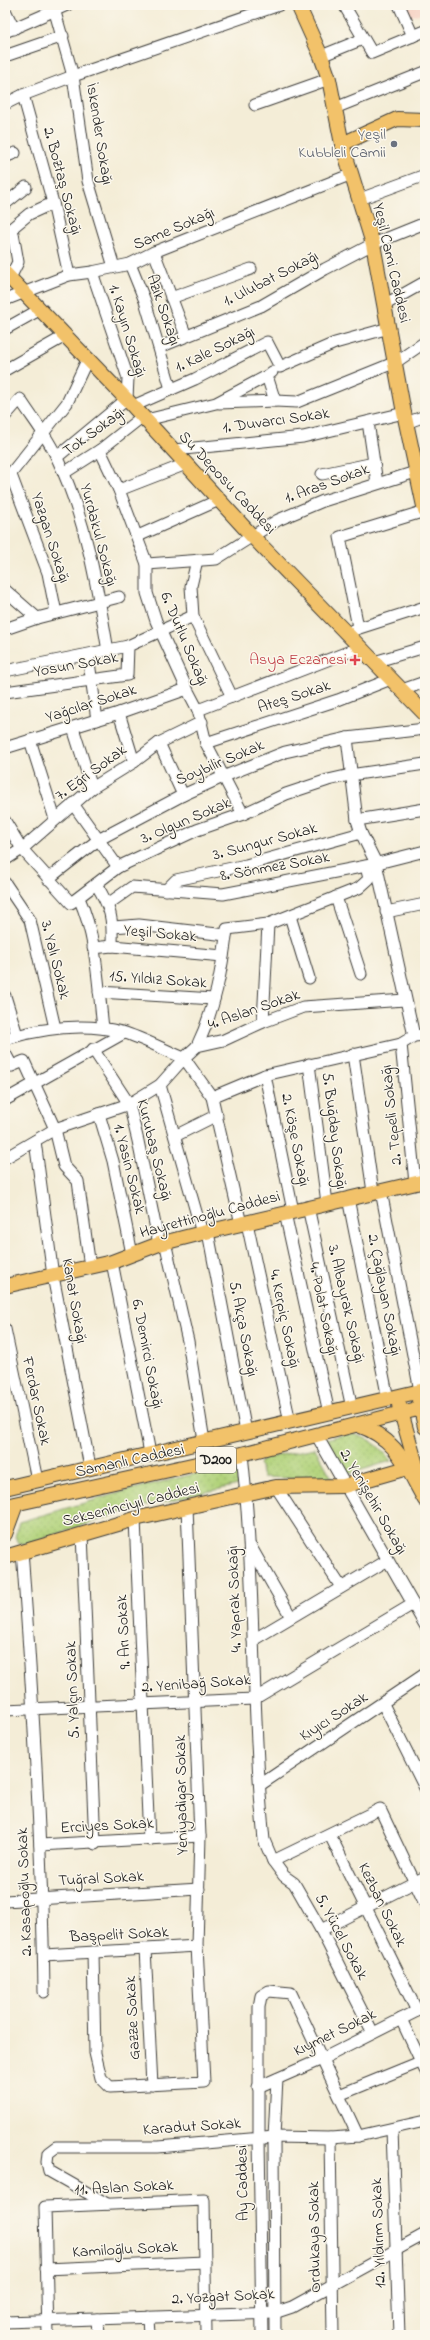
<svg xmlns="http://www.w3.org/2000/svg" width="430" height="2340" font-family="'Indie Flower',sans-serif">
  <defs>
    <pattern id="grass-dots" width="8" height="8" patternUnits="userSpaceOnUse"><rect width="8" height="8" fill="#b2d37b"/><path d="M2 2h.1M6 6h.1" fill="none" stroke="#98b56a" stroke-width="1.8" stroke-linecap="round"/></pattern>
  </defs>
  <rect width="100%" height="100%" fill="#fbf7ec"/>
  <filter id="ink" filterUnits="userSpaceOnUse"><feTurbulence type="fractalNoise" baseFrequency=".025" numOctaves="2"/><feDisplacementMap in="SourceGraphic" scale="8" xChannelSelector="R" yChannelSelector="G"/><feConvolveMatrix kernelMatrix="1 2 1 2 8 2 1 2 1" color-interpolation-filters="sRGB"/></filter>
  <filter id="wash" filterUnits="userSpaceOnUse"><feTurbulence type="fractalNoise" baseFrequency=".012" numOctaves="4" result="noise"/><feDisplacementMap in="SourceGraphic" scale="16" xChannelSelector="R" yChannelSelector="G"/><feGaussianBlur stdDeviation="0.9" result="paint"/><feColorMatrix in="noise" values="0 0 0 0 0 0 0 0 0 0 0 0 0 0 0 0 0 1.4 0 .05"/><feComposite in="paint" operator="in"/></filter>
  <g filter="url(#wash)">
    <rect width="100%" height="100%" fill="#f4edd7"/>
    <polygon fill="#f6d2c3" points="405,5 425,5 425,12 410,17"/>
    <g fill="url(#grass-dots)" stroke="#67784c">
      <path d="M350,1433C371,1439 378,1444 391,1461L345,1475L326,1439Z"/>
      <polygon points="315,1448 333,1480 263,1477 259,1463 265,1458"/>
      <polygon points="236,1464 238,1485 135,1508 24,1545 19,1544 15,1537 19,1522 132,1489"/>
    </g>
  </g>
  <g filter="url(#ink)">
    <g fill="none" stroke-linecap="round" stroke-linejoin="round">
      <defs>
        <g id="minor">
          <polyline points="53,5 73,76 88,181 114,267"/>
          <polyline points="344,5 372,53 425,31"/>
          <polyline points="399,5 413,36"/>
          <polyline points="5,10 14,29"/>
          <polyline points="5,32 67,5"/>
          <polyline points="5,56 63,36"/>
          <polyline points="321,56 363,39"/>
          <polyline points="23,95 53,203 69,275"/>
          <polyline points="5,104 23,95 73,76 279,5"/>
          <polyline points="255,105 329,79"/>
          <polyline points="335,108 425,72"/>
          <polyline points="5,157 15,153"/>
          <polyline points="360,199 425,175"/>
          <polyline points="5,204 26,187"/>
          <polyline points="154,252 186,336"/>
          <polyline points="130,264 145,301 171,389"/>
          <polyline points="10,278 18,262 12,228 29,214 53,203"/>
          <polyline points="171,298 251,269"/>
          <polyline points="5,300 69,275 92,272 130,264 154,252 352,174"/>
          <polyline points="384,305 425,282"/>
          <polyline points="5,329 39,310"/>
          <polyline points="160,347 261,306 325,269 373,244 425,223"/>
          <polyline points="5,370 65,336"/>
          <polyline points="275,401 297,402 396,362 425,342"/>
          <polyline points="219,403 275,401 267,376 272,372"/>
          <polyline points="133,406 195,379 267,342 280,367 335,343 389,328"/>
          <path d="M5,416L20,399C32,418 48,437 57,458C86,519 97,585 108,651"/>
          <polyline points="146,420 216,403 267,376"/>
          <polyline points="368,422 377,483"/>
          <polyline points="406,423 425,416"/>
          <polyline points="100,450 119,490 147,564 147,593 156,621 187,689 198,710 206,743 243,814"/>
          <polyline points="174,450 303,437 404,413"/>
          <polyline points="57,457 127,399 128,378 92,272"/>
          <polyline points="64,473 100,450 143,416"/>
          <polyline points="322,474 374,463"/>
          <polyline points="11,475 48,573 56,613"/>
          <polyline points="5,481 67,403 87,360"/>
          <polyline points="119,490 186,464"/>
          <polyline points="138,536 219,500"/>
          <polyline points="197,560 191,586 193,616 232,697"/>
          <polyline points="147,564 216,559 278,520 323,501 425,469"/>
          <polyline points="5,590 37,618"/>
          <polyline points="358,627 340,537 425,511"/>
          <polyline points="5,629 37,618 119,597"/>
          <polyline points="353,630 425,607"/>
          <polyline points="88,655 97,720"/>
          <polyline points="374,662 425,647"/>
          <polyline points="5,671 128,646"/>
          <polyline points="402,690 425,682"/>
          <polyline points="5,692 127,675 128,646 193,616"/>
          <polyline points="198,710 361,647"/>
          <polyline points="119,713 134,762"/>
          <polyline points="73,728 92,788"/>
          <polyline points="347,738 357,820 361,833 376,863 414,1036"/>
          <polyline points="30,740 55,819"/>
          <polyline points="159,743 183,795"/>
          <polyline points="206,743 338,700 391,679"/>
          <polyline points="5,748 119,713 187,689"/>
          <polyline points="73,804 118,867"/>
          <polyline points="357,820 425,809"/>
          <polyline points="5,821 22,849 71,903 118,867 197,830 243,814 286,794 328,780 350,775 425,764"/>
          <polyline points="5,860 22,849 92,788 134,762 159,743 202,722"/>
          <polyline points="48,879 98,840 183,795 225,776 285,752 347,738 425,729"/>
          <polyline points="5,883 30,920 55,1028"/>
          <path d="M96,884C111,908 113,918 112,946"/>
          <polyline points="166,890 176,880 246,865 361,833"/>
          <polyline points="336,897 361,974"/>
          <path d="M79,898C97,938 98,985 103,1028"/>
          <polyline points="108,904 132,887 223,894 366,866 425,851"/>
          <polyline points="386,912 425,904"/>
          <polyline points="290,916 309,978"/>
          <polyline points="113,927 139,925 226,935"/>
          <polyline points="93,948 112,946 223,956"/>
          <polyline points="99,992 214,999"/>
          <polyline points="5,996 17,1035"/>
          <polyline points="263,1022 268,924"/>
          <path d="M5,1039C43,1028 83,1022 122,1032C143,1038 164,1050 184,1058L197,1046L224,1040L263,1022L303,1007L405,1000"/>
          <polyline points="401,1044 415,1183"/>
          <path d="M197,1046C215,1009 222,969 227,929L268,924L359,888L369,879L366,866"/>
          <polyline points="93,1049 129,1104 138,1141 159,1244"/>
          <polyline points="5,1053 12,1066 24,1061 55,1129 64,1166 78,1181 90,1267"/>
          <polyline points="353,1054 373,1192"/>
          <polyline points="309,1064 327,1203"/>
          <polyline points="265,1075 293,1211"/>
          <polyline points="160,1085 202,1233"/>
          <polyline points="212,1097 265,1075 401,1044 414,1036 425,1035"/>
          <polyline points="5,1100 124,1033"/>
          <polyline points="99,1114 113,1161 132,1254"/>
          <polyline points="175,1136 217,1115"/>
          <polyline points="35,1141 53,1276 90,1467"/>
          <polyline points="5,1158 55,1129 129,1104 160,1085 184,1058 212,1097 241,1224"/>
          <polyline points="381,1191 420,1391"/>
          <polyline points="348,1198 388,1399"/>
          <polyline points="308,1207 352,1408"/>
          <polyline points="285,1213 329,1413"/>
          <polyline points="247,1223 290,1422"/>
          <polyline points="208,1232 246,1432"/>
          <polyline points="165,1242 188,1341 204,1441"/>
          <polyline points="112,1262 150,1453"/>
          <polyline points="5,1329 37,1480"/>
          <polyline points="317,1436 425,1625"/>
          <path d="M242,1454C256,1582 251,1712 264,1840L273,1861L284,1876L294,1883L321,1930L373,2033"/>
          <polyline points="276,1487 341,1587"/>
          <polyline points="135,1519 149,1840"/>
          <polyline points="82,1534 95,1844"/>
          <polyline points="251,1547 291,1617"/>
          <path d="M22,1551C33,1698 42,1845 44,1992"/>
          <polyline points="253,1640 388,1560"/>
          <polyline points="383,1704 425,1788"/>
          <polyline points="5,1710 254,1699 413,1604"/>
          <polyline points="260,1785 425,1674"/>
          <polyline points="330,1835 417,2011"/>
          <polyline points="40,1845 200,1836"/>
          <polyline points="273,1861 380,1809 425,1904"/>
          <polyline points="5,1901 199,1889"/>
          <polyline points="321,1930 425,1877"/>
          <polyline points="145,1949 152,2085"/>
          <polyline points="93,1952 95,2053 101,2078 110,2087 204,2082 197,1946 200,1836 187,1507"/>
          <polyline points="44,1955 197,1946"/>
          <polyline points="401,2019 425,2070"/>
          <polyline points="258,2087 322,2059 425,2007"/>
          <polyline points="339,2095 425,2060"/>
          <polyline points="392,2129 399,2335"/>
          <polyline points="330,2138 333,2335"/>
          <polyline points="107,2204 49,2171 47,2162 48,2153 56,2147 158,2147 274,2137 330,2138 358,2136 425,2121"/>
          <polyline points="46,2269 205,2262"/>
          <polyline points="148,2317 149,2335"/>
          <polyline points="97,2319 98,2335"/>
          <polyline points="5,2322 274,2313 292,2307 425,2234"/>
          <polyline points="48,2335 45,2207 204,2200 206,2335"/>
          <polyline points="262,2335 259,2138 259,2007 261,1996 269,1991 291,1993 358,2136"/>
          <polyline points="275,2335 274,2137 277,2079"/>
        </g>
        <g id="major">
          <polyline points="298,5 321,56 329,79 342,144 373,244 404,413 425,511"/>
          <polyline points="342,144 397,119 425,120"/>
          <polyline points="5,273 133,406 252,536 425,714"/>
          <polyline points="5,1286 112,1262 159,1244 202,1233 425,1181"/>
          <polyline points="419,1400 425,1427"/>
          <polyline points="399,1405 420,1479"/>
          <path d="M358,1425C398,1439 405,1465 425,1500"/>
          <polyline points="5,1488 425,1390"/>
          <polyline points="5,1506 242,1454 425,1407"/>
          <polyline points="5,1534 16,1504"/>
          <polyline points="5,1557 135,1519 187,1507 276,1487 344,1486 407,1468"/>
        </g>
      </defs>
      <use href="#minor" stroke="#3c3b38" stroke-width="13"/>
      <use href="#major" stroke="#3c3b38" stroke-width="16"/>
      <use href="#minor" stroke="#fff" stroke-width="11"/>
      <use href="#major" stroke="#f2c26a" stroke-width="14"/>
    </g>
  </g>
  <circle fill="#6b7280" stroke="#fbf7ec" stroke-width="1.5" cx="394" cy="144" r="4"/>
  <path fill="#e0444e" stroke="#fbf7ec" stroke-width="1.5" d="M353 654h4v4h4v4h-4v4h-4v-4h-4v-4h4z"/>
  <g text-anchor="middle" dominant-baseline="central" stroke-width="3" stroke-linejoin="round" paint-order="stroke">
    <rect fill="#fbf7ec" stroke="#5f5e5a" stroke-width="1" x="196" y="1447" width="40" height="26" rx="3"/>
    <g font-size="15" font-weight="bold" fill="#1c1c1c">
      <text x="216" y="1460">D200</text>
    </g>
    <g font-size="16" fill="#1c1c1c" stroke="#fbf7ec">
      <text transform="translate(99 134) rotate(81)">İskender Sokağı</text>
      <text transform="translate(62 181) rotate(75)">2. Boztaş Sokağı</text>
      <text transform="translate(174 229) rotate(-23)">Same Sokağı</text>
      <text transform="translate(391 263) rotate(77)">Yeşil Cami Caddesi</text>
      <text transform="translate(271 279) rotate(-27)">1. Ulubat Sokağı</text>
      <text transform="translate(163 310) rotate(71)">Azık Sokağı</text>
      <text transform="translate(127 331) rotate(73)">1. Kayın Sokağı</text>
      <text transform="translate(215 350) rotate(-26)">1. Kale Sokağı</text>
      <text transform="translate(276 421) rotate(-8)">1. Duvarcı Sokak</text>
      <text transform="translate(94 432) rotate(-36)">Tok Sokağı</text>
      <text transform="translate(227 483) rotate(47)">Su Deposu Caddesi</text>
      <text transform="translate(327 484) rotate(-20)">1. Aras Sokak</text>
      <text transform="translate(98 535) rotate(75)">Yurdakul Sokağı</text>
      <text transform="translate(50 538) rotate(72)">Yazgan Sokağı</text>
      <text transform="translate(184 639) rotate(67)">6. Dutlu Sokağı</text>
      <text transform="translate(76 665) rotate(-10)">Yosun Sokak</text>
      <text transform="translate(294 697) rotate(-18)">Ateş Sokak</text>
      <text transform="translate(91 704) rotate(-18)">Yağcılar Sokak</text>
      <text transform="translate(220 763) rotate(-23)">Soybilir Sokak</text>
      <text transform="translate(91 773) rotate(-36)">7. Eğri Sokak</text>
      <text transform="translate(186 821) rotate(-23)">3. Olgun Sokak</text>
      <text transform="translate(265 842) rotate(-15)">3. Sungur Sokak</text>
      <text transform="translate(275 867) rotate(-10)">8. Sönmez Sokak</text>
      <text transform="translate(160 934) rotate(5)">Yeşil Sokak</text>
      <text transform="translate(55 960) rotate(76)">3. Yalı Sokak</text>
      <text transform="translate(158 980) rotate(4)">15. Yıldız Sokak</text>
      <text transform="translate(254 1010) rotate(-19)">4. Aslan Sokak</text>
      <text transform="translate(392 1115) rotate(-96)">2. Tepeli Sokağı</text>
      <text transform="translate(334 1131) rotate(83)">5. Buğday Sokağı</text>
      <text transform="translate(295 1140) rotate(79)">2. Köşe Sokağı</text>
      <text transform="translate(154 1150) rotate(76)">Kurubaş Sokağı</text>
      <text transform="translate(129 1169) rotate(76)">1. Yasin Sokak</text>
      <text transform="translate(210 1215) rotate(-15)">Hayrettinoğlu Caddesi</text>
      <text transform="translate(384 1295) rotate(79)">2. Çağlayan Sokağı</text>
      <text transform="translate(74 1301) rotate(80)">Kanat Sokağı</text>
      <text transform="translate(346 1304) rotate(77)">3. Albayrak Sokağı</text>
      <text transform="translate(323 1309) rotate(78)">4. Polat Sokağı</text>
      <text transform="translate(284 1319) rotate(78)">4. Kerpiç Sokağı</text>
      <text transform="translate(243 1329) rotate(79)">5. Akça Sokağı</text>
      <text transform="translate(147 1354) rotate(79)">6. Demirci Sokağı</text>
      <text transform="translate(36 1401) rotate(78)">Ferdar Sokak</text>
      <text transform="translate(130 1461) rotate(-12)">Samanlı Caddesi</text>
      <text transform="translate(373 1502) rotate(60)">2. Yenişehir Sokağı</text>
      <text transform="translate(131 1505) rotate(-14)">Sekseninciyıl Caddesi</text>
      <text transform="translate(235 1599) rotate(-92)">4. Yaprak Sokağı</text>
      <text transform="translate(124 1632) rotate(-93)">9. Arı Sokak</text>
      <text transform="translate(196 1684) rotate(-4)">2. Yenibağ Sokak</text>
      <text transform="translate(73 1690) rotate(-92)">5. Yalçın Sokak</text>
      <text transform="translate(334 1717) rotate(-33)">Kıyıcı Sokak</text>
      <text transform="translate(182 1795) rotate(-91)">Yeniyadigar Sokak</text>
      <text transform="translate(107 1826) rotate(-3)">Erciyes Sokak</text>
      <text transform="translate(101 1879) rotate(-3)">Tuğral Sokak</text>
      <text transform="translate(25 1892) rotate(-92)">2. Kasapoğlu Sokak</text>
      <text transform="translate(382 1905) rotate(64)">Kezban Sokak</text>
      <text transform="translate(119 1935) rotate(-3)">Başpelit Sokak</text>
      <text transform="translate(341 1937) rotate(62)">5. Yücel Sokak</text>
      <text transform="translate(133 2018) rotate(-93)">Gazze Sokak</text>
      <text transform="translate(335 2033) rotate(-26)">Kıymet Sokak</text>
      <text transform="translate(192 2127) rotate(-4)">Karadut Sokak</text>
      <text transform="translate(243 2183) rotate(-91)">Ay Caddesi</text>
      <text transform="translate(124 2188) rotate(-3)">11. Aslan Sokak</text>
      <text transform="translate(379 2233) rotate(-92)">12. Yıldırım Sokak</text>
      <text transform="translate(315 2237) rotate(-91)">Ordukaya Sokak</text>
      <text transform="translate(125 2250) rotate(-3)">Kamiloğlu Sokak</text>
      <text transform="translate(223 2297) rotate(-3)">2. Yozgat Sokak</text>
    </g>
    <g font-size="16" fill="#5b616d" stroke="#fbf7ec" text-anchor="end">
      <text x="386" y="135">Yeşil<tspan x="386" dy="18">Kubbleli Camii</tspan></text>
    </g>
    <g font-size="16" fill="#be3a42" stroke="#fbf7ec" text-anchor="end">
      <text x="347" y="660">Asya Eczanesi</text>
    </g>
  </g>
  <rect width="430" height="2340" fill="none" stroke="#fbf7ec" stroke-width="20"/>
</svg>
